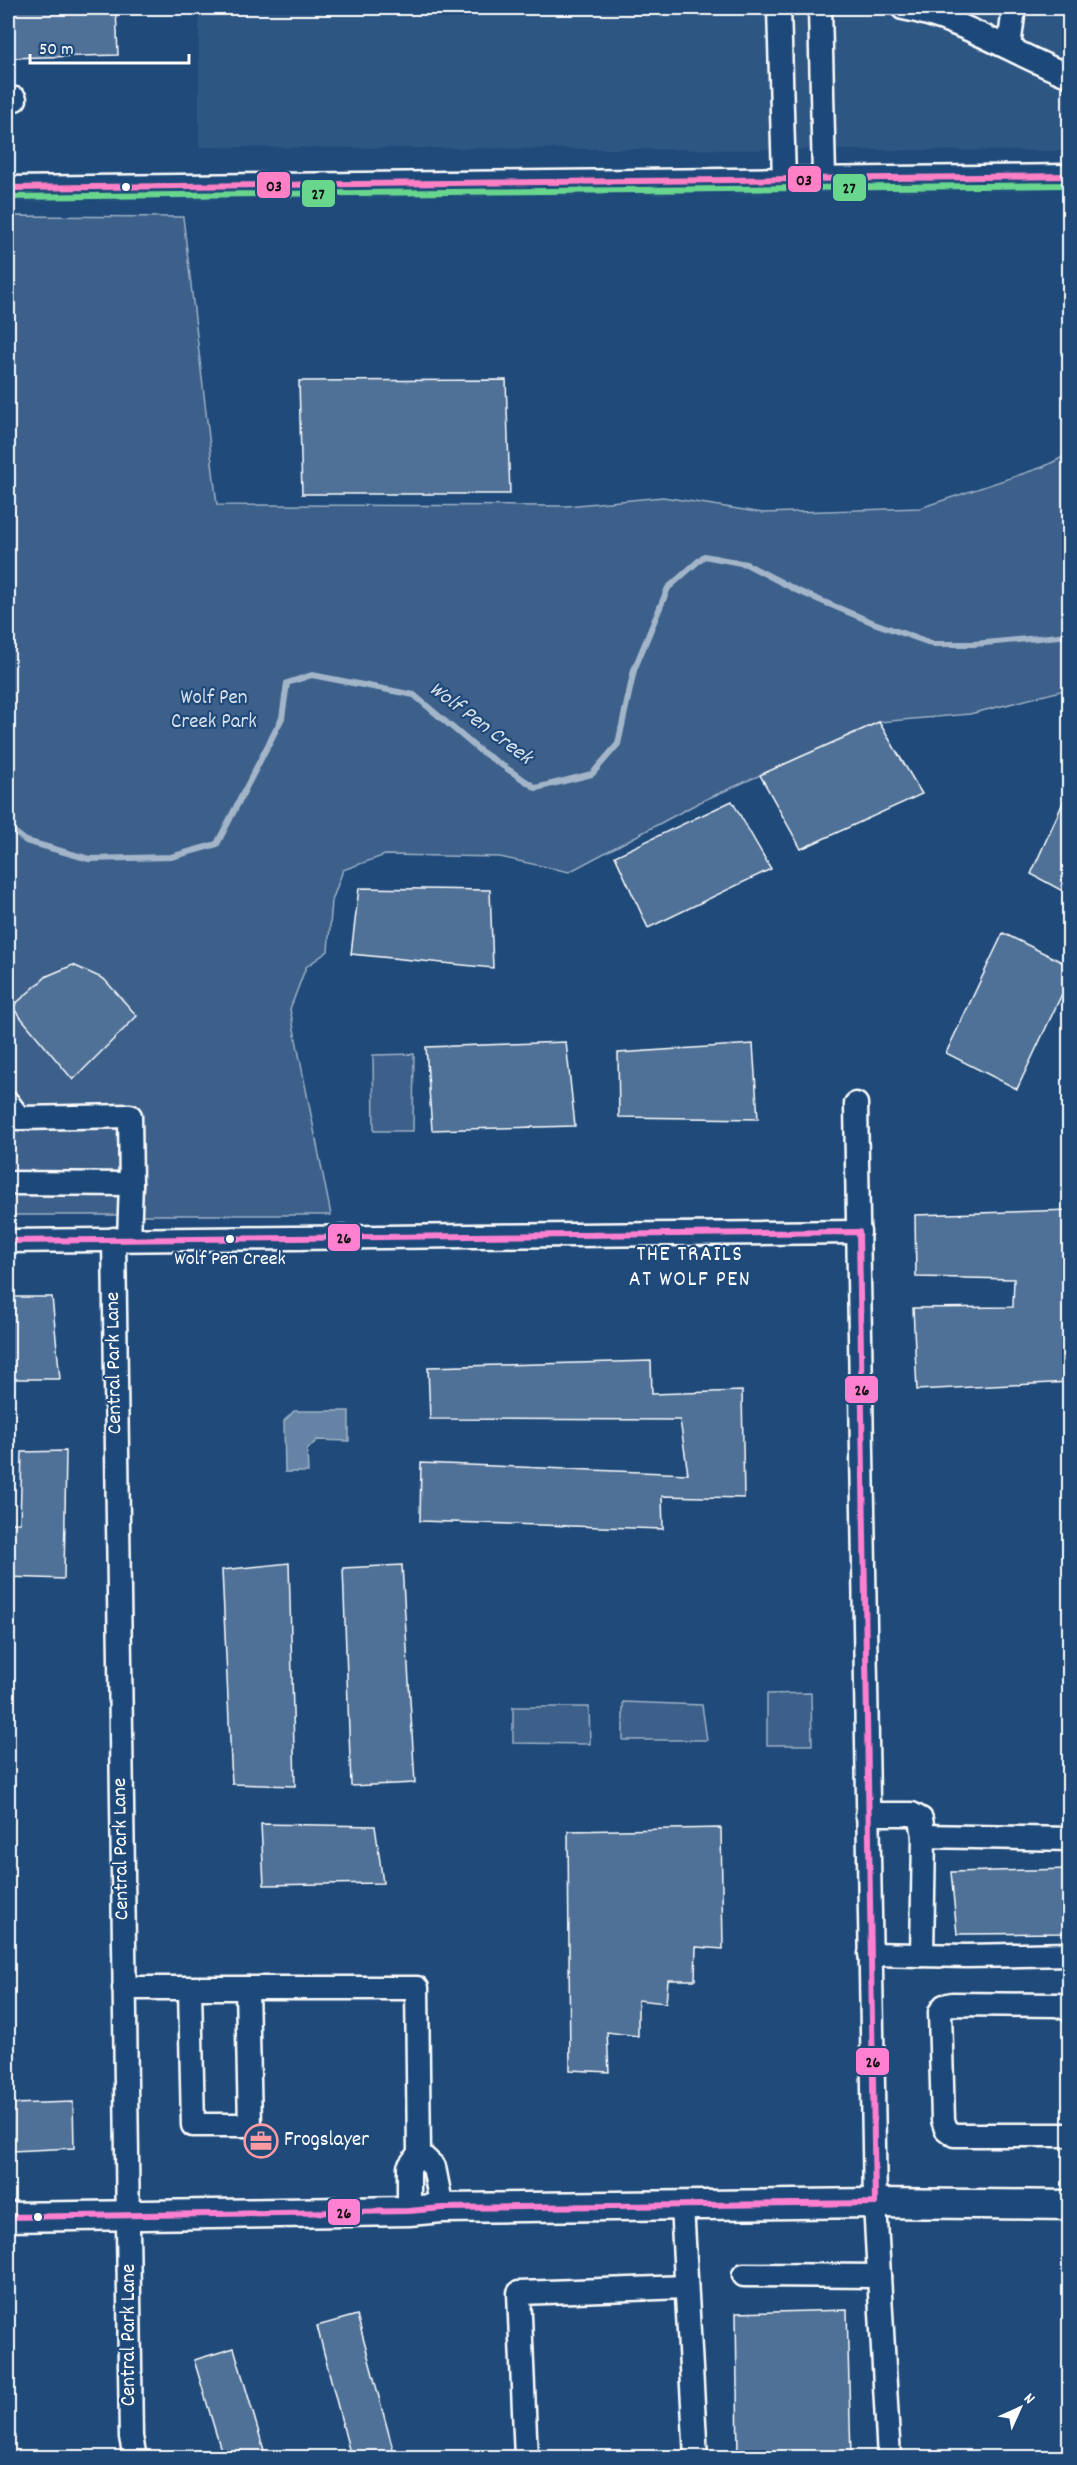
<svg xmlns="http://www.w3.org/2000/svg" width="1077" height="2465" font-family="Dekko,sans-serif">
  <rect width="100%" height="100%" fill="#1f4a7a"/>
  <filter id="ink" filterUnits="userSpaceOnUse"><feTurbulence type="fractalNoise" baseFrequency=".0167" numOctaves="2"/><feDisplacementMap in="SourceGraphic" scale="12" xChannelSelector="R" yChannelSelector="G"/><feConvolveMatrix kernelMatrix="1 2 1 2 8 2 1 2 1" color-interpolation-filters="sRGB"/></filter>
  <g filter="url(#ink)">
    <polygon fill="#2e5683" points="199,8 1069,8 1069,151 199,147"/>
    <g fill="#3c618b" stroke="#9eb0c5" stroke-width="1.5">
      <polygon points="8,216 183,217 217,505 566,506 663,497 763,513 920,508 1043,467 1069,454 1069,689 970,714 879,722 700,802 569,872 500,857 385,855 343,870 332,901 328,951 306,967 290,1009 331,1215 8,1215"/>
      <polygon points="414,1054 413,1131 374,1131 373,1055"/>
      <polygon points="811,1693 812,1745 767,1745 767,1694"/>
      <polygon points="623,1702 702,1705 707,1740 623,1740"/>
      <polygon points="513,1707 589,1707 590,1744 513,1743"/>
    </g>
    <polygon fill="#6583a4" stroke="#a3b5c8" stroke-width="1.5" points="294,1411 349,1411 349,1441 317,1440 307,1450 308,1472 285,1472 284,1421"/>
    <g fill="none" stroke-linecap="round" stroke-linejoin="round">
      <polyline stroke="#a3b5c8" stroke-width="6" points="8,827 26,841 89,859 171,857 217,844 282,718 287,683 312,675 414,695 479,750 536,788 592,774 618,744 634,670 668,588 704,556 746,564 798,591 874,623 933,644 974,644 1070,635"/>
    </g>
    <g fill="#507197" stroke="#fff" stroke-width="1.5">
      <polygon points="8,8 116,8 118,55 8,58"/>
      <polygon points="506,380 510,494 302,494 299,381"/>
      <polygon points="879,722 922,794 801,849 760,775"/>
      <polygon points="1070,787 1070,895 1031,874"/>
      <polygon points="732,801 771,869 648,928 615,856"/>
      <polygon points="359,888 490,890 493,968 351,954"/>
      <polygon points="1003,933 1070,966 1070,977 1017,1089 946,1053"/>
      <polygon points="73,965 104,979 137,1016 73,1080 12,1007 47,976"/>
      <polygon points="566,1042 575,1126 432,1130 426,1047"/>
      <polygon points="753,1044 758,1119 619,1117 618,1053"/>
      <polygon points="1070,1210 1070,1382 917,1390 913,1308 1013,1307 1014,1279 916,1277 915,1215"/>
      <polygon points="8,1297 52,1297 60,1379 8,1379"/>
      <polygon points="651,1361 652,1394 742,1391 744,1498 662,1496 663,1529 420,1521 421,1463 688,1474 680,1420 430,1419 428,1367"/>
      <polygon points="66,1451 64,1579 8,1577 8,1523 20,1523 22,1452"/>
      <polygon points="289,1563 295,1786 232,1784 222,1570"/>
      <polygon points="402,1565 415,1783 351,1786 343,1568"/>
      <polygon points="261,1824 375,1826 383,1883 264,1885"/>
      <polygon points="721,1828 723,1949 696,1947 695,1980 668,1980 666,2003 638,2000 638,2036 607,2032 609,2072 570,2070 568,1831"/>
      <polygon points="1070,1869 1070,1933 957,1934 951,1872"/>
      <polygon points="73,2102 74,2148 12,2151 11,2104"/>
      <polygon points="847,2310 851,2457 738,2457 736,2313"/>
      <polygon points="357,2315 395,2457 351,2457 317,2326"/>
      <polygon points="234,2348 266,2457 223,2457 194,2360"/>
    </g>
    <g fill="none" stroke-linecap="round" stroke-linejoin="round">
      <defs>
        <g id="minor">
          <polyline points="779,8 784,179"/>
          <polyline points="820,8 824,177"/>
          <path d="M903,8C963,19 1013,54 1070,76"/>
          <polyline points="1009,47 1014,8"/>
          <polyline points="8,99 15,99"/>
          <polyline points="8,188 1070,176"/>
          <polyline points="8,1103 19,1118 130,1116 131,1184 129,1239"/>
          <polyline points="856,1104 875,2203 889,2458"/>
          <polyline points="8,1183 131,1184"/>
          <polyline points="114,1239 131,2437 135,2458"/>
          <polyline points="8,1241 859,1232"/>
          <polyline points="867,1814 912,1814 921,1819 924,1836 1070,1839"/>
          <polyline points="870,1954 967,1956 1070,1954"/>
          <polyline points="922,1955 924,1836"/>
          <polyline points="124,1988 417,1988 419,2153 409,2167 409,2211"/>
          <polyline points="190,1989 193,2125 250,2125 247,1988"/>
          <polyline points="1070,2010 1058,2005 952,2004 944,2006 940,2012 943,2120 946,2129 954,2135 1070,2135"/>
          <polyline points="419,2153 434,2167 442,2208"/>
          <polyline points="682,2206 696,2458"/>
          <polyline points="744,2275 879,2276"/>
          <polyline points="526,2458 519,2293 686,2287"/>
        </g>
        <polyline id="major" points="8,2217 409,2211 442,2208 875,2203 1070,2205"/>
      </defs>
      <use href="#minor" stroke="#fff" stroke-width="27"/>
      <use href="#major" stroke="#fff" stroke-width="33"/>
      <use href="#minor" stroke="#1f4a7a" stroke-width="22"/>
      <use href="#major" stroke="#1f4a7a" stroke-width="28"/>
      <defs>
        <polyline id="bus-1" points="8,1241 859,1232 875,2203 442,2208 409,2211 8,2217"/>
        <polyline id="bus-2" points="8,188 1070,176"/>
        <polyline id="bus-3" points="8,197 1070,185"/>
      </defs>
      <use href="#bus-1" stroke="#1f4a7a" stroke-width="10"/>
      <use href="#bus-2" stroke="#1f4a7a" stroke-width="10"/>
      <use href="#bus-3" stroke="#1f4a7a" stroke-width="10"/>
      <use href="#bus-1" stroke="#ff80d0" stroke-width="6"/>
      <use href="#bus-2" stroke="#ff80c5" stroke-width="6"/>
      <use href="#bus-3" stroke="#69d68e" stroke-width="6"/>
    </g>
  </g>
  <defs>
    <symbol id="office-ring" viewBox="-11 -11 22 22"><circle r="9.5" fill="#1f4a7a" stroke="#ff9aa2" stroke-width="1.5"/><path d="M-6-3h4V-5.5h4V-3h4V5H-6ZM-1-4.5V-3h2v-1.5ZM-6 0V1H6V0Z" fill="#ff9aa2"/></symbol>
  </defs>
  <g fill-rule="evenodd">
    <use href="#office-ring" x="242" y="2122" width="38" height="38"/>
  </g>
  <g fill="#fff" stroke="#1f4a7a" stroke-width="2">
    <circle cx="126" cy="187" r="5"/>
    <circle cx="230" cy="1239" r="5"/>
    <circle cx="38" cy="2217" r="5"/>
  </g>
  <g text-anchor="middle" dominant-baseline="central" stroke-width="4.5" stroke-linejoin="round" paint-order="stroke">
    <g font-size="20" fill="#fff" stroke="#1f4a7a">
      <text x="230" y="1260">Wolf Pen Creek</text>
    </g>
    <g font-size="21" fill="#d8dfe8" stroke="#1f4a7a">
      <text x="214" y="699">Wolf Pen<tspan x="214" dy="24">Creek Park</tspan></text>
    </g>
    <g font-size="21" fill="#fff" stroke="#1f4a7a">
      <text transform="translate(115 1363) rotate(-91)">Central Park Lane</text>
      <text transform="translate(122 1849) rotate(-91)">Central Park Lane</text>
      <text transform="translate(130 2335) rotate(-90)">Central Park Lane</text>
    </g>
    <g font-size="21" fill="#fff" stroke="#1f4a7a" text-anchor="start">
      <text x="284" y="2141">Frogslayer</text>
    </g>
    <g font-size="22" font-style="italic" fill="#d8e0e8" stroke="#1f4a7a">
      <text transform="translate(480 724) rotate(37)">Wolf Pen Creek</text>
    </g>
    <g font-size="22" letter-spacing="1.5" fill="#fff" stroke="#1f4a7a">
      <text x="690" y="1255">THE TRAILS<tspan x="690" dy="25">AT WOLF PEN</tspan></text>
    </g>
  </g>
  <g stroke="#1f4a7a" stroke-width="2">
    <rect x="787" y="165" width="35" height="28" rx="6" fill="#ff80c5"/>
    <rect x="256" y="171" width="35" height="28" rx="6" fill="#ff80c5"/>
    <rect x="832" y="173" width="35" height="29" rx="6" fill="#69d68e"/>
    <rect x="301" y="179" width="35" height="29" rx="6" fill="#69d68e"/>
    <rect x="327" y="1223" width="34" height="29" rx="6" fill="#ff80d0"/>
    <rect x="844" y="1375" width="35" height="29" rx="6" fill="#ff80d0"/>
    <rect x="855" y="2047" width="35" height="29" rx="6" fill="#ff80d0"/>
    <rect x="327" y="2198" width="34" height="28" rx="6" fill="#ff80d0"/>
  </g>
  <g font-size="16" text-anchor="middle" font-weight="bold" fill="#111">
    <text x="804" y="185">03</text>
    <text x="274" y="191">03</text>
    <text x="849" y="193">27</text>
    <text x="318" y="199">27</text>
    <text x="344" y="1243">26</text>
    <text x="862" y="1395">26</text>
    <text x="873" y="2067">26</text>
    <text x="344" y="2218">26</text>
  </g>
  <rect width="1077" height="2465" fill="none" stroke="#1f4a7a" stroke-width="30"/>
  <rect x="15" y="15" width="1047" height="2435" fill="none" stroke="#fff" stroke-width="2" filter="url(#ink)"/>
  <g transform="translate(1020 2408) rotate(45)" stroke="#1f4a7a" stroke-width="4.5" paint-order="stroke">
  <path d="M0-4.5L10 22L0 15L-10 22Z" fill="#ffffff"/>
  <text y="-9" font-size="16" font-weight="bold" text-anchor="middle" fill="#ffffff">N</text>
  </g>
  <path d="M30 54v9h159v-9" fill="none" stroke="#ffffff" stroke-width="3"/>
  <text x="39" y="54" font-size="18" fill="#ffffff" stroke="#1f4a7a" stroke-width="4.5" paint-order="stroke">50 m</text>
</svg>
